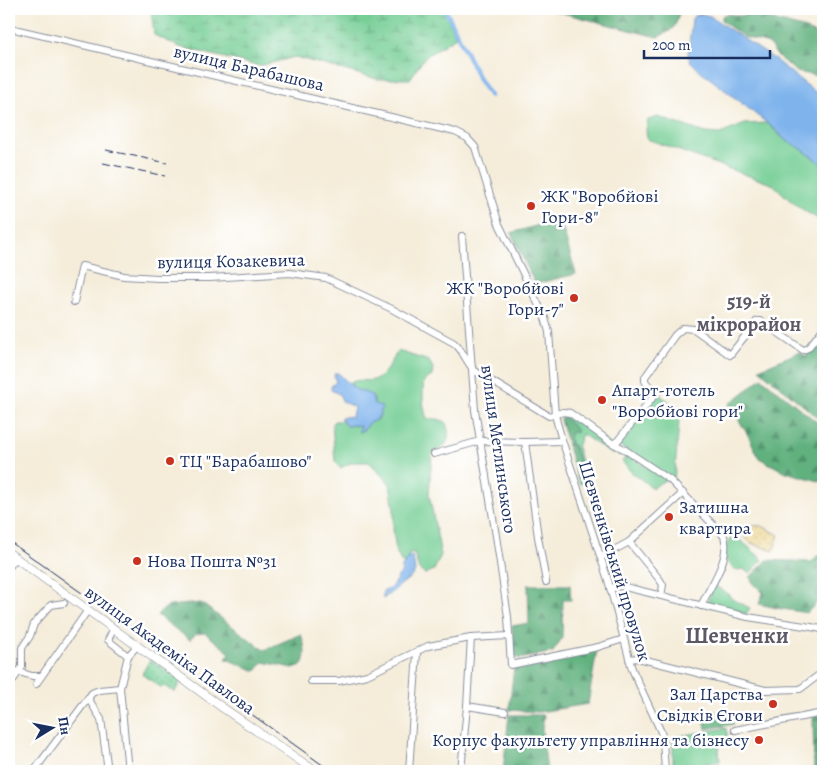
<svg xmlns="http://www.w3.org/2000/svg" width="832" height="780" font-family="Alegreya,serif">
  <defs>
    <pattern id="forest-firs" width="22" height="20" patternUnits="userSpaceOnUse" patternTransform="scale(1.25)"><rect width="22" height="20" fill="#60b17e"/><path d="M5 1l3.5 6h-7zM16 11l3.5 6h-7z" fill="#4e906a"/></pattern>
    <pattern id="wetland-marsh" width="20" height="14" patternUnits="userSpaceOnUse" patternTransform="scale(1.25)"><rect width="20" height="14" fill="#75ce94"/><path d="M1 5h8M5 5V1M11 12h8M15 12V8" fill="none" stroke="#5fa87c"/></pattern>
    <pattern id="sand-dots" width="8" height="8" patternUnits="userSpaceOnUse" patternTransform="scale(1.25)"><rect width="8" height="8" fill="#eeda9e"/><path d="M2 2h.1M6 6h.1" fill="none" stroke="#ccbb8a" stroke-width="1.8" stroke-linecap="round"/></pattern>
    <pattern id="park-dots" width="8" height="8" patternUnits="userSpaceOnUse" patternTransform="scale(1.25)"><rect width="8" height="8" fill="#75ce94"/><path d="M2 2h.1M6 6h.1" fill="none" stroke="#5fa87c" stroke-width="1.8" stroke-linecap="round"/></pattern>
  </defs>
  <rect width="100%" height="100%" fill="#fff"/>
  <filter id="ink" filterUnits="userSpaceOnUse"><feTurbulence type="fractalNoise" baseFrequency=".02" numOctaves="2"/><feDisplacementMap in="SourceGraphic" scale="10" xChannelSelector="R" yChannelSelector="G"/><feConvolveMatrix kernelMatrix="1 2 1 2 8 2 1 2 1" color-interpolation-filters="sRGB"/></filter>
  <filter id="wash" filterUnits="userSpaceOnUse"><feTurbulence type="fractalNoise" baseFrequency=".0096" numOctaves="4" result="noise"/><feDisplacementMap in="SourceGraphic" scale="20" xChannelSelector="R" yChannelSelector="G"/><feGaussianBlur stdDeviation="1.12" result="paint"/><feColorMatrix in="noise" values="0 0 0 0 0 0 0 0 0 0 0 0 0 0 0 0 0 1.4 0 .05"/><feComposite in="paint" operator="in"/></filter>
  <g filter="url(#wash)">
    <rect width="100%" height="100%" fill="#f5edda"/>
    <g fill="#75ce94" stroke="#487e79">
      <path d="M658,117L705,133L720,134L745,124L767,123L785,140L799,147L823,165V221C804,212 788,200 774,185L647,139L646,130L648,120Z"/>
      <path d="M398,351L429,361L433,368L432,376L424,381C422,394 423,407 427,419H438L446,422C451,441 449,444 432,453L429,494L441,555L434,570L425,574L419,570L415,555L410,553L405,563H402L396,552L393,529L394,510L390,484L369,462H353L340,468L335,461L332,424L334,421H341L347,426L358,425L360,427L359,432C364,431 367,427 369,423L378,419L381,413L374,405V399L368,394L355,389L350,383C360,378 363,382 373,380C385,378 392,360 398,351Z"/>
      <polygon points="657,395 660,395 680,410 674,482 617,444"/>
      <path d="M565,414H567L622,452L619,456L615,452L612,454L582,434L577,447L587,483L580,484L577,477H581L577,455L569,438C572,430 571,422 563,417Z"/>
      <polygon points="628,455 666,479 653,488 631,472 622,461"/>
      <path d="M736,536L763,560L750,573L743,569L736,570C722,559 722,554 731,537Z"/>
      <polygon points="714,585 728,594 732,599 750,608 746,614 707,604"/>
      <polygon points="726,728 728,736 718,740 720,761 678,768 673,771 673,737"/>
    </g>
    <g fill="url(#forest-firs)" stroke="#3e706e">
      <path d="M547,9H680C676,27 674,31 657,37Z"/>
      <polygon points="728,14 740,16 752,14 806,29 815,34 823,34 823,77 797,72 778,57 769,44 744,37 721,20 723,15"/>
      <polygon points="560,219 576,274 535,284 511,233"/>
      <polygon points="823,334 823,422 759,369 799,352 806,356"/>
      <polygon points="762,378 823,427 823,482 785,472 759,458 748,435 729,404"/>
      <path d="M563,417C568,420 570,425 576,429V433L571,432L569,438L577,455L583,475L581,477H577L560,419Z"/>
      <polygon points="818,555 823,557 823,586 820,599 807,613 777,608 759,604 763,593 753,583 750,577 767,560 812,562"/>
      <polygon points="528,585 570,585 571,600 563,600 562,638 553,652 519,659 514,655 512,626 529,623"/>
      <path d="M201,603L264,650L301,634C305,646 307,654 302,665L293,668L263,662L256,671L226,659L230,653L205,633L196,634L190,640L157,615L168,606Z"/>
      <polygon points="597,649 588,704 539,712 509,710 514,667"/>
      <polygon points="703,711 715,711 717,718 728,717 734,724 706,729"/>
      <polygon points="823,714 823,771 814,771 813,716"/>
      <polygon points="509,715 544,715 542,730 547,771 503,771"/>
      <polygon points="719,764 720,771 676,771"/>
    </g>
    <polygon fill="url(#wetland-marsh)" stroke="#487e79" points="151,9 444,9 456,37 425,57 410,79 377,79 295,57 259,66 180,47 154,35"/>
    <polygon fill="url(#sand-dots)" stroke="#84847e" points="749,525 762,526 779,535 773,551 751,543 743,536"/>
    <polygon fill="url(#park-dots)" stroke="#487e79" points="150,659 181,681 175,692 164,686 162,688 142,674"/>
    <g fill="#7eb3ec" stroke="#4c71a5">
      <polygon points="702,14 710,16 774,59 823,98 823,165 799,147 785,140 777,131 698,69 690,61 688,54 692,19 694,16"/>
      <path d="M335,373H338L355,389L372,395L374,404L381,406L382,409L377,419L369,423C367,427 364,430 359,432L360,426L354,425L346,426L340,418L352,416L354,407L343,402L339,394L331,390V386L336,382L334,376Z"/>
      <path d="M410,556L413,557L415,571L413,575L383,599V591C394,590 395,578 402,572L401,568Z"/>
    </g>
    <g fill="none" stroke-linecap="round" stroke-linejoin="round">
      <polyline stroke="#7eb3ec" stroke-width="4.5" points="445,9 480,81 490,96"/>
    </g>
  </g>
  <g filter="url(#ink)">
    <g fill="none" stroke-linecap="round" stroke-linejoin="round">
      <defs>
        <g id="minor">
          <polyline points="9,26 10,28 455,132 467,138 475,147 499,224 545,318 549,332 555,415 561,437 608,580 632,669 661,732 663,740 665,771"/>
          <polyline points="462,236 475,410 496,536 508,617 511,665 598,647 624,639"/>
          <path d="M74,302L82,266L124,276L158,278H210L290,273L326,278L392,309L454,343C464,351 466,363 475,371L549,416L563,412L570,413L612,443L624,449L670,480L724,536C731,559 710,586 701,606"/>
          <polyline points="525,442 538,537 546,582"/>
          <polyline points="615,444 658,391 650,387 645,381 645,377 675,335 683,328 694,329 730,355 757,321 761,321 803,350 808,348 823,329"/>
          <polyline points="434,454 480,441 525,442 562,441"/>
          <polyline points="629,542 660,580 663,585 661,596"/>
          <polyline points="601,557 629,542 683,493"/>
          <polyline points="9,567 16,558"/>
          <polyline points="610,588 621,586 748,617 817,628 823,630"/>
          <polyline points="114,628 108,640 128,656"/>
          <polyline points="629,659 638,658 765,690 800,689 819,675 823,674"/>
          <polyline points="9,666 18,673"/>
          <polyline points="19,672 32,676 41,676"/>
          <polyline points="311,681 339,681 367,675 428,646 471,638 509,636"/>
          <polyline points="36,684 88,610"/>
          <polyline points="9,686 22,667 22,648 30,636 34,624 51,605 64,603"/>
          <polyline points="88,698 101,719 108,771"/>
          <polyline points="467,706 505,712"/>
          <polyline points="735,730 823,713"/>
          <polyline points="34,771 92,693 99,690 120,688"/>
          <polyline points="128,771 120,688 128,656 137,646"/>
          <polyline points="409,771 417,652"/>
          <polyline points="461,771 467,706 471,638"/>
        </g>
        <polyline id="major" points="9,553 223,708 315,771"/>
      </defs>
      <use href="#minor" stroke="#888e9c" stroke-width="8"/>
      <use href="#major" stroke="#888e9c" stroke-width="9"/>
      <use href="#minor" stroke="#fff" stroke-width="6"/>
      <use href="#major" stroke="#fff" stroke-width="8"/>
      <polyline stroke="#1b2f5e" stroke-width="1" points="9,541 331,771"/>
      <g stroke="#1b2f5e" stroke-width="1" stroke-dasharray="8 4" stroke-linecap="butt">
        <polyline points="106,150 167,163"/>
        <polyline points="103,163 165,176"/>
      </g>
    </g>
  </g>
  <g fill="#c8321e" stroke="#fff" stroke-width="2">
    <circle cx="531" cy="206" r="5"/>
    <circle cx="574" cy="298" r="5"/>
    <circle cx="602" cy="400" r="5"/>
    <circle cx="170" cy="461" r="5"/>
    <circle cx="669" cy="517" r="5"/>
    <circle cx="137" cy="561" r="5"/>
    <circle cx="773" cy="704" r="5"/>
    <circle cx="759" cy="740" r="5"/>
  </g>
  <g text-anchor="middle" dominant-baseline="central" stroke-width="5" stroke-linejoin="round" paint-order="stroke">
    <g font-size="18" fill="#1b2f5e" stroke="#fff">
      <text transform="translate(249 68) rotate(13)">вулиця Барабашова</text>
      <text transform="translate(231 261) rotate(-1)">вулиця Козакевича</text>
      <text transform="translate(499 449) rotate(82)">вулиця Метлинського</text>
      <text transform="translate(615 561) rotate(73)">Шевченківський провулок</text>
      <text transform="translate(170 650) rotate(36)">вулиця Академіка Павлова</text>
    </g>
    <g font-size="18" fill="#1b2f5e" stroke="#fff" text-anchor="start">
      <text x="541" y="196">ЖК "Воробйові<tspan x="541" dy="21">Гори-8"</tspan></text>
      <text x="564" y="288" text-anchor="end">ЖК "Воробйові<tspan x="564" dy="21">Гори-7"</tspan></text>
      <text x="612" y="390">Апарт-готель<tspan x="612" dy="21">"Воробйові гори"</tspan></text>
      <text x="180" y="461">ТЦ "Барабашово"</text>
      <text x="679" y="507">Затишна<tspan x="679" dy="21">квартира</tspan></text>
      <text x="147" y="561">Нова Пошта №31</text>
      <text x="763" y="694" text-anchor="end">Зал Царства<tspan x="763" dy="21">Свідків Єгови</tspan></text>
      <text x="749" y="740" text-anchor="end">Корпус факультету управління та бізнесу</text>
    </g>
    <g font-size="20" font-weight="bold" fill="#5c5865" stroke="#fff">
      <text x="749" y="301">519-й<tspan x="749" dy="23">мікрорайон</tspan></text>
    </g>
    <g font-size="22" font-weight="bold" fill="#5c5865" stroke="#fff">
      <text x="737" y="636">Шевченки</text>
    </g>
  </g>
  <rect width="832" height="780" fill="none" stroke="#fff" stroke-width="30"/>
  <g transform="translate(52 728) rotate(80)" stroke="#ffffff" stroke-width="4" paint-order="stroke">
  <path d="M0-4L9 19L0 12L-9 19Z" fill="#1b2f5e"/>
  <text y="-8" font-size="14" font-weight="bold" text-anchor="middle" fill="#1b2f5e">Пн</text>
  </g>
  <path d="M644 50v8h126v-8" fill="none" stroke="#1b2f5e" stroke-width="2.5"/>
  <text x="652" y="50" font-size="15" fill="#1b2f5e" stroke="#ffffff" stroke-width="4" paint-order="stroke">200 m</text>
</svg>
